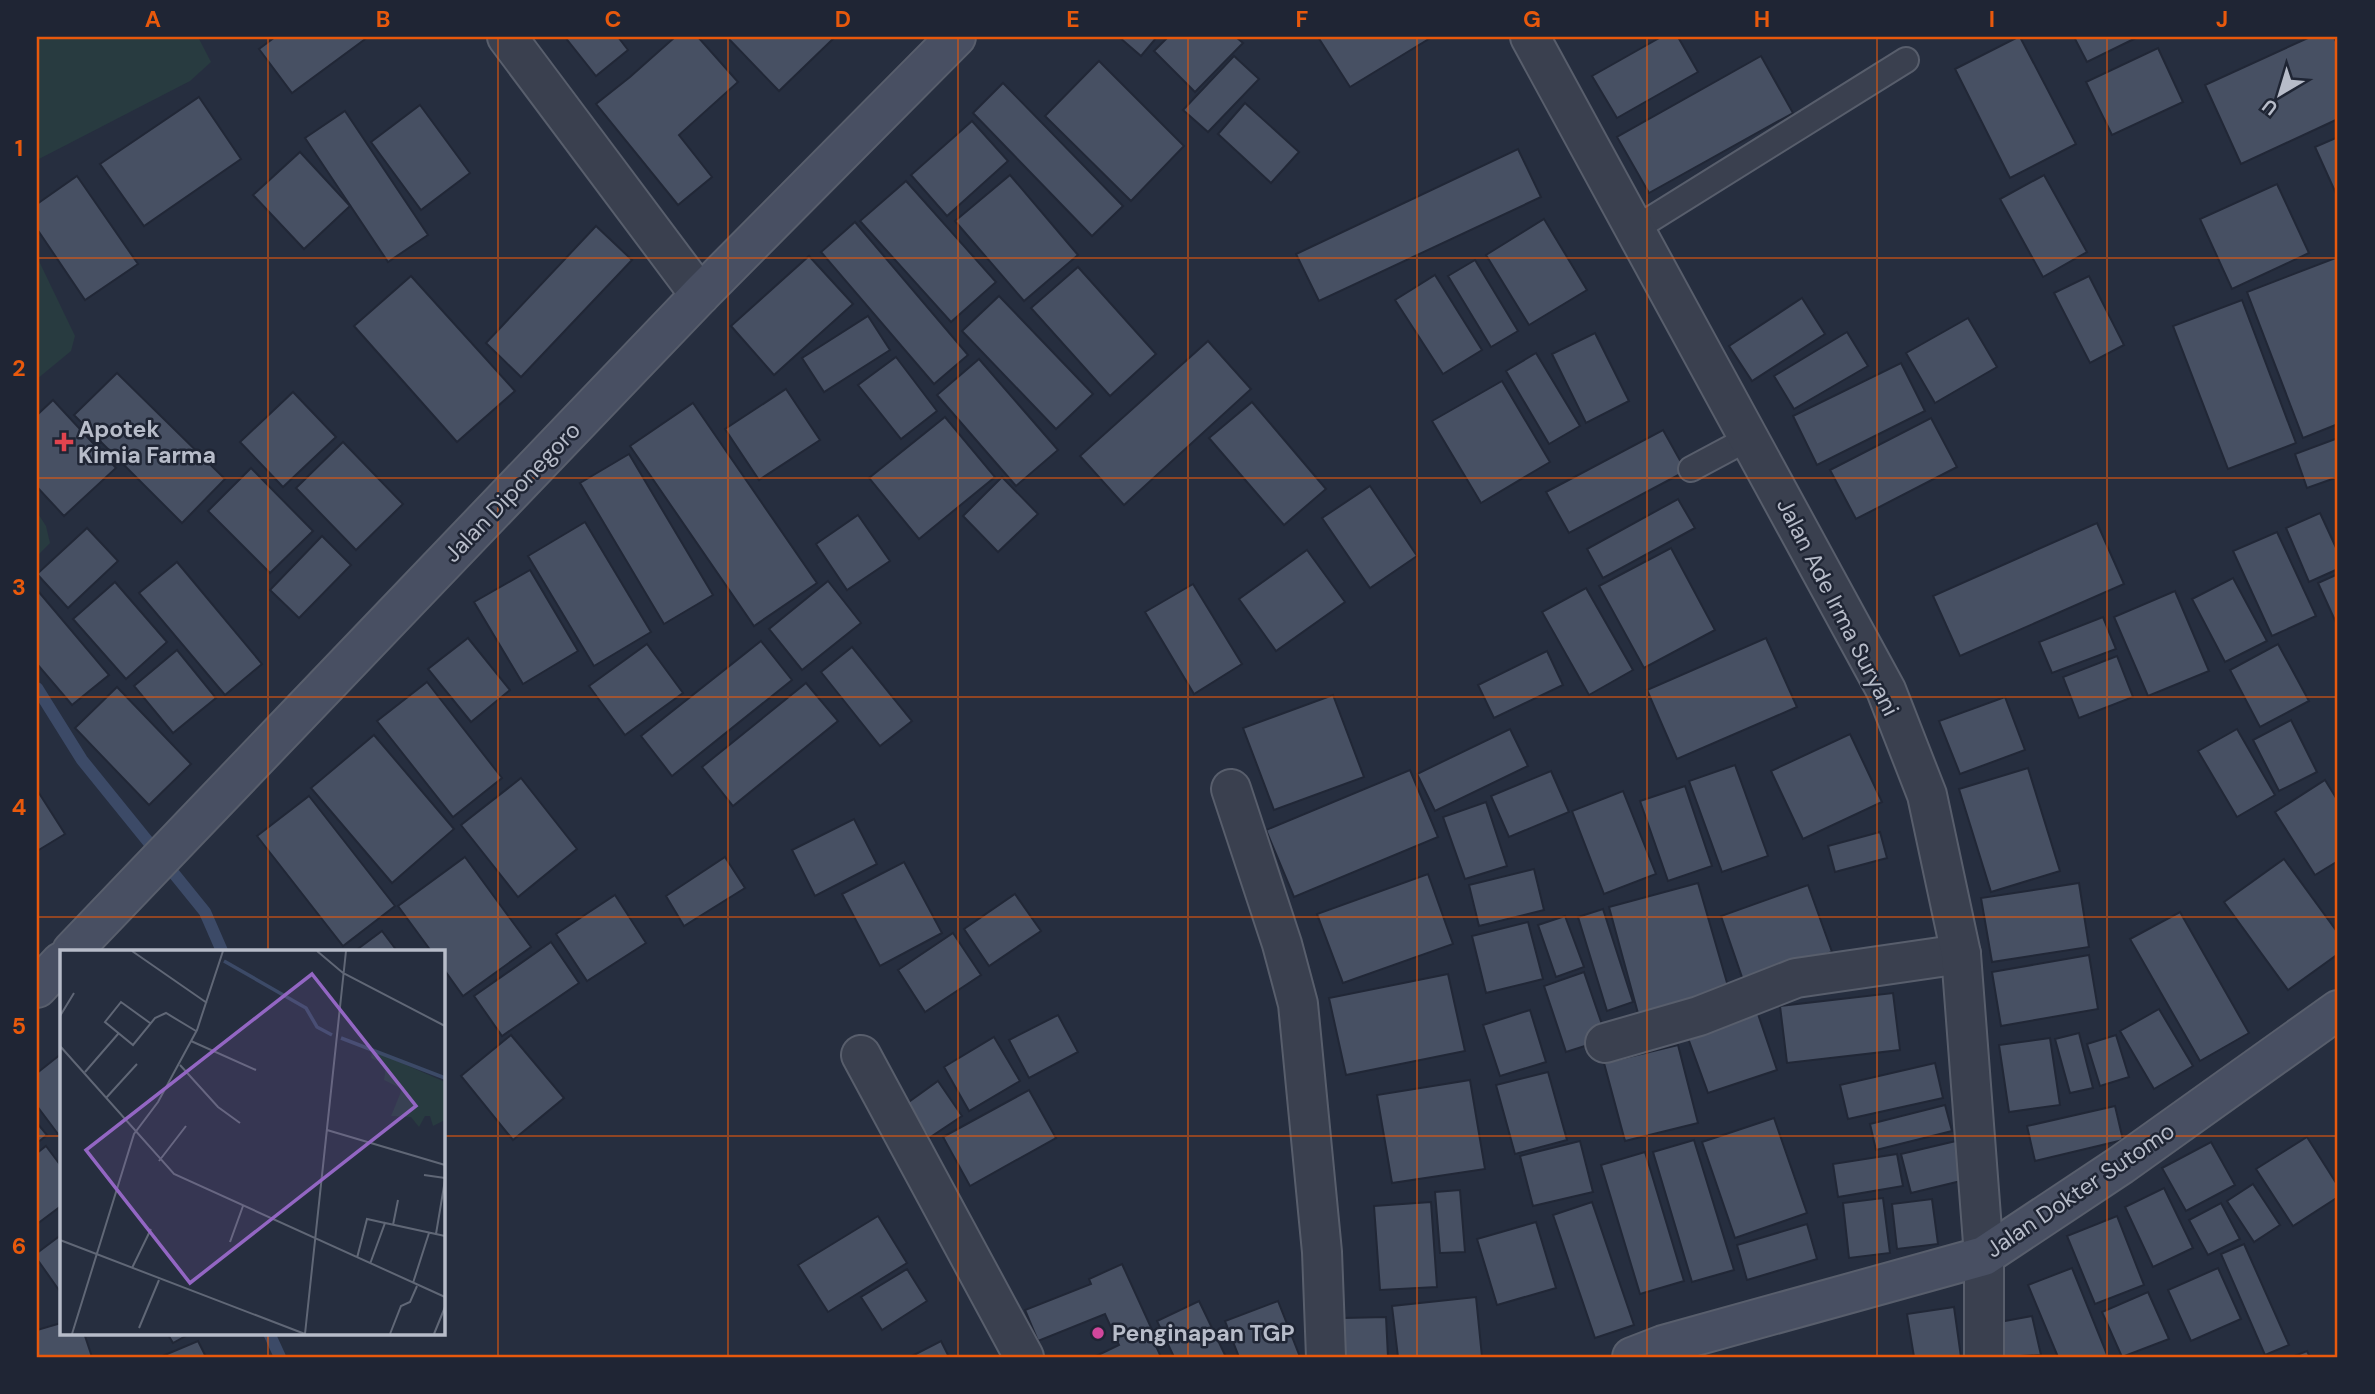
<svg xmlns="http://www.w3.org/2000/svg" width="2375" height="1394" font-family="'DM Sans',sans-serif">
  <rect width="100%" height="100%" fill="#262e3f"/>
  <g fill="#283b40">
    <polygon points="37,37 198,37 211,62 190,81 37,160"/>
    <polygon points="37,257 75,336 71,351 37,379"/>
    <polygon points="37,512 46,526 50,543 37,556"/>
  </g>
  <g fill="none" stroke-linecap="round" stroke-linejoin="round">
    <g stroke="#3c4a67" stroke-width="12">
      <polyline points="37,688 82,760 205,912 222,951"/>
      <polyline points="269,1333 280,1357"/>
    </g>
  </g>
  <g fill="#475063" stroke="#212736" stroke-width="2">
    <polygon points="275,37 368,37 292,93 259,49"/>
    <polygon points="565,37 618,37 628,50 596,76"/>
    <polygon points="675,37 698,37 738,82 679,135 712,177 678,205 596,104 630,77"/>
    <polygon points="727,37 835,37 779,91"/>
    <polygon points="1119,37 1157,37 1141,56"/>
    <polygon points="1168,37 1236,37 1243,43 1195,92 1154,51"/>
    <polygon points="1318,37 1432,37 1350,87"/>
    <polygon points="1661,37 1678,37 1698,72 1617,118 1592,76"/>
    <polygon points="2018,37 2020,37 2076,144 2010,178 1955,69"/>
    <polygon points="2074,37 2138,37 2087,62"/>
    <polygon points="2310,37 2334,37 2338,46 2338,119 2241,164 2205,85"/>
    <polygon points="2158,48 2183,102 2112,135 2086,82"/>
    <polygon points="1234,56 1259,79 1208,132 1183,110"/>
    <polygon points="1761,56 1793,113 1649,193 1617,137"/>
    <polygon points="1099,61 1184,146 1131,201 1045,116"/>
    <polygon points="1003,83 1123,206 1092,236 973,113"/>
    <polygon points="199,97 241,159 144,226 100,164"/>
    <polygon points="1245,103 1299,152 1271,183 1218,134"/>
    <polygon points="420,105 470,173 421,210 371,142"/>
    <polygon points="345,111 428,235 388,262 305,138"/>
    <polygon points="972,121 1008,161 947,216 911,175"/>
    <polygon points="2338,137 2338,198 2315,147"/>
    <polygon points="1518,149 1541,197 1319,301 1296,254"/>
    <polygon points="300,152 350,206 304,249 253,195"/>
    <polygon points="1010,175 1078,255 1024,301 955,221"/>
    <polygon points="2044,175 2087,252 2043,277 2000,199"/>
    <polygon points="77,176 138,264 85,300 37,229 37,204"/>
    <polygon points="906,181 996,282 951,322 860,221"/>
    <polygon points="2277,184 2309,253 2232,289 2200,219"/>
    <polygon points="1544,219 1587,290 1529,325 1486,255"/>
    <polygon points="855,222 968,355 934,384 821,252"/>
    <polygon points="596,226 632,260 521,377 486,343"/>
    <polygon points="809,256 853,304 774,375 731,326"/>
    <polygon points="2338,257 2338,424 2303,438 2247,292"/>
    <polygon points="1475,260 1518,331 1491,347 1448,276"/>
    <polygon points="1078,267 1156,354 1110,396 1031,308"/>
    <polygon points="1435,275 1482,350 1443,374 1395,300"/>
    <polygon points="411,276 515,391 457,442 354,326"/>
    <polygon points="2089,276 2124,345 2090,363 2054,293"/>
    <polygon points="999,296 1093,394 1056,429 962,331"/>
    <polygon points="1802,298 1825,334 1752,381 1729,346"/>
    <polygon points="2242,300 2296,443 2228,469 2173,326"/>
    <polygon points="868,316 890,350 824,392 802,358"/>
    <polygon points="1968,318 1997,367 1935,403 1906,353"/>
    <polygon points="1847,332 1868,366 1794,409 1774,376"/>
    <polygon points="1595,333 1629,401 1586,423 1552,354"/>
    <polygon points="1208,341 1251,389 1124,505 1080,456"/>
    <polygon points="1536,353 1580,426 1549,444 1506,371"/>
    <polygon points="896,357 937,411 901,439 858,385"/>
    <polygon points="979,359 1058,450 1016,486 937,395"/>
    <polygon points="1901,363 1925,411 1817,465 1793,416"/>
    <polygon points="117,373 225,479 182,523 74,415"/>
    <polygon points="1502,381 1550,462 1481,503 1432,421"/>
    <polygon points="786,389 820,440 759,480 725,429"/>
    <polygon points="293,392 336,437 283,487 240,442"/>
    <polygon points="53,400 116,468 64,516 37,487 37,415"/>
    <polygon points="1252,402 1326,489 1284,525 1209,438"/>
    <polygon points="693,403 817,583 754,626 630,446"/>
    <polygon points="945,417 995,477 919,539 869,478"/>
    <polygon points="1931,418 1957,467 1856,519 1830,470"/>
    <polygon points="1663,430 1686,471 1569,533 1546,492"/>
    <polygon points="2338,438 2338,477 2307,488 2295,454"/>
    <polygon points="343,442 403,504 356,550 296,488"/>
    <polygon points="629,454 713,595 664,624 580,483"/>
    <polygon points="251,468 313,531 270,573 208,511"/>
    <polygon points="1002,477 1038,514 998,552 963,516"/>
    <polygon points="1370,486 1417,556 1370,588 1322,518"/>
    <polygon points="1678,499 1695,528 1603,578 1587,549"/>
    <polygon points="2320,513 2338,552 2338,569 2309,582 2286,528"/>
    <polygon points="858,515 890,561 847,590 816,544"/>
    <polygon points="585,522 651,632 594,666 528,556"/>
    <polygon points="2097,523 2124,584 1960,656 1933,596"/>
    <polygon points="87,528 118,561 68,608 37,574"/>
    <polygon points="2277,532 2316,616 2272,636 2233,551"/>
    <polygon points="322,536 351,565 299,618 270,590"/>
    <polygon points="1671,548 1715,630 1644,668 1599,586"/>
    <polygon points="1307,550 1345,602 1276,651 1239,599"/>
    <polygon points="177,562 262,664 225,695 139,593"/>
    <polygon points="530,570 578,651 523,684 474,602"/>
    <polygon points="2338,574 2338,627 2318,583"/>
    <polygon points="2233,578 2267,641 2225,662 2192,599"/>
    <polygon points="828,581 861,623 802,670 769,629"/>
    <polygon points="115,582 167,642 126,679 73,619"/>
    <polygon points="1193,584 1242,664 1194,694 1145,612"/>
    <polygon points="1586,588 1633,670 1589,695 1542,612"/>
    <polygon points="38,591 109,675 72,705 37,664"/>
    <polygon points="2175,591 2209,671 2148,696 2114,617"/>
    <polygon points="2103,617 2116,649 2052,673 2039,642"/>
    <polygon points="468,638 510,690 471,722 428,669"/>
    <polygon points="1766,638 1797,707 1677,759 1647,690"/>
    <polygon points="761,641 792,680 672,776 641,736"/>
    <polygon points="647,644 683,693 625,735 589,686"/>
    <polygon points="2278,644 2309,701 2260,727 2230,670"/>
    <polygon points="852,647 912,721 880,746 821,672"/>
    <polygon points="177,650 216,698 173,733 134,686"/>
    <polygon points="1547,651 1563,685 1494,718 1478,685"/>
    <polygon points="2117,656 2133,697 2079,718 2063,677"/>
    <polygon points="427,682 502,778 453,817 377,721"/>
    <polygon points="806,683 838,721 733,806 702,767"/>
    <polygon points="117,687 191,764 149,805 75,728"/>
    <polygon points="1333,695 1364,777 1274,810 1243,728"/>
    <polygon points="2005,697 2025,750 1960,774 1939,721"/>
    <polygon points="2291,720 2317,772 2279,791 2253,740"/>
    <polygon points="1510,729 1528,766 1435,811 1417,774"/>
    <polygon points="2237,729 2275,795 2237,817 2198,751"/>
    <polygon points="1850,734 1882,802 1803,839 1771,771"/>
    <polygon points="374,735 454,829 392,883 311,788"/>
    <polygon points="1735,765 1768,856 1722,872 1689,781"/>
    <polygon points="2028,768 2060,871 1991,892 1959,789"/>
    <polygon points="1410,770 1438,837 1294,897 1266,830"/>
    <polygon points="1551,771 1569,812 1509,837 1491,796"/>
    <polygon points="521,778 577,849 518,897 461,825"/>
    <polygon points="2325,780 2338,801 2338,861 2315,875 2275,812"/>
    <polygon points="1685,786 1712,866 1668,881 1640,801"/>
    <polygon points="37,790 65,834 37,851"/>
    <polygon points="1623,791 1656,874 1604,894 1572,811"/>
    <polygon points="309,796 395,906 343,946 257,836"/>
    <polygon points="1486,802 1507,866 1465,879 1443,817"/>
    <polygon points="854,819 877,864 815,896 792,850"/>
    <polygon points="1880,832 1887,858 1835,872 1828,846"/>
    <polygon points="465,857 531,947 463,996 443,968 443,951 431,951 398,906"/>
    <polygon points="725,857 745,888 684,926 666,896"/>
    <polygon points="2284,859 2338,933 2338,954 2288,990 2224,902"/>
    <polygon points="904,862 942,933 880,966 842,894"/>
    <polygon points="1534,869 1544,910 1479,926 1469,885"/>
    <polygon points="1428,874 1453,944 1343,983 1317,914"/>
    <polygon points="1698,883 1730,993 1639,1017 1609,907"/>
    <polygon points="2079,883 2089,947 1992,962 1981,898"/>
    <polygon points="1808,885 1832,952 1744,983 1721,916"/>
    <polygon points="1015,894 1041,931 989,966 964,929"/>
    <polygon points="615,895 646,943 587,981 556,934"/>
    <polygon points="1603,909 1633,1002 1607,1011 1578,917"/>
    <polygon points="2180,912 2249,1033 2200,1061 2130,939"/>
    <polygon points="1565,916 1584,967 1556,977 1538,925"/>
    <polygon points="1528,922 1543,979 1486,993 1472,936"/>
    <polygon points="382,931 397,951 355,951"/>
    <polygon points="953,933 981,975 925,1012 898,970"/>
    <polygon points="551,942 579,983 502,1036 474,996"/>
    <polygon points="2089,955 2098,1009 2001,1026 1992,972"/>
    <polygon points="1584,972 1607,1039 1566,1052 1544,986"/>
    <polygon points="1448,974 1465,1051 1346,1075 1329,998"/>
    <polygon points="1893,993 1900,1050 1787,1063 1780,1006"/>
    <polygon points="2159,1009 2193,1066 2154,1089 2120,1031"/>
    <polygon points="1530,1010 1546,1062 1500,1076 1483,1025"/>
    <polygon points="1758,1014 1777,1070 1708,1093 1688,1038"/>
    <polygon points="1058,1015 1078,1052 1029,1078 1009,1040"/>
    <polygon points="2079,1033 2093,1088 2070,1093 2055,1039"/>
    <polygon points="511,1035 564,1098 513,1140 461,1076"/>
    <polygon points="2116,1035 2129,1077 2100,1086 2087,1044"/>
    <polygon points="994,1037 1020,1081 969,1111 944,1067"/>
    <polygon points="2050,1038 2060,1105 2009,1112 1999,1045"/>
    <polygon points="1678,1045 1698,1123 1625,1141 1604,1063"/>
    <polygon points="61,1054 61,1138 37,1106 37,1073"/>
    <polygon points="1935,1063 1943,1098 1848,1119 1840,1085"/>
    <polygon points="1548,1072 1567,1140 1515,1154 1496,1085"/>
    <polygon points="1470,1080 1485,1169 1392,1183 1377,1095"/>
    <polygon points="938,1081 962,1116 929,1138 906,1104"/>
    <polygon points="1029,1090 1056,1138 970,1186 943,1137"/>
    <polygon points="1945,1105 1952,1131 1876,1150 1870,1124"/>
    <polygon points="2115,1106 2123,1140 2035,1161 2027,1126"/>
    <polygon points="1774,1118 1807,1213 1735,1238 1702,1142"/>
    <polygon points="37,1123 47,1135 37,1143"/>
    <polygon points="2307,1137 2338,1186 2338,1197 2293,1226 2256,1169"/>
    <polygon points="1694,1140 1734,1270 1692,1282 1653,1152"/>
    <polygon points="1580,1141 1593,1192 1533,1206 1520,1156"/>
    <polygon points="1956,1141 1965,1180 1911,1193 1901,1154"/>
    <polygon points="2211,1142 2235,1185 2186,1211 2162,1168"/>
    <polygon points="46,1146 61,1166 61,1206 37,1224 37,1153"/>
    <polygon points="1645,1152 1684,1281 1640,1294 1601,1165"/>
    <polygon points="1897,1154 1903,1186 1838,1197 1833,1164"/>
    <polygon points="2253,1184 2280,1225 2254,1242 2227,1201"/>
    <polygon points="2164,1188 2193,1248 2153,1267 2125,1207"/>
    <polygon points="1460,1190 1465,1252 1440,1253 1435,1192"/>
    <polygon points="1883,1198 1890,1253 1849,1258 1843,1203"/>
    <polygon points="1932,1199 1938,1244 1897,1249 1892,1204"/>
    <polygon points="1431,1202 1437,1287 1380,1290 1374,1206"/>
    <polygon points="1592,1202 1634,1325 1595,1338 1553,1215"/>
    <polygon points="2221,1203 2240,1239 2208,1255 2189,1220"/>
    <polygon points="878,1216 907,1263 828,1312 798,1265"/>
    <polygon points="2117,1216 2144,1285 2095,1304 2067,1236"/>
    <polygon points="1536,1222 1556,1288 1497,1305 1477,1239"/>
    <polygon points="1807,1224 1817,1259 1747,1280 1737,1245"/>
    <polygon points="61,1235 61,1293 37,1259 37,1253"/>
    <polygon points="2244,1244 2289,1345 2265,1355 2221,1254"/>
    <polygon points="1122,1264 1159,1345 1156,1346 1161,1357 1094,1357 1119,1345 1105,1314 1038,1341 1025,1310 1091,1284 1089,1279"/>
    <polygon points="2072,1268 2108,1357 2058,1357 2028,1285"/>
    <polygon points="2218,1268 2241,1319 2191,1341 2168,1290"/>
    <polygon points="907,1269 927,1301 882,1330 861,1297"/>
    <polygon points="2148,1292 2169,1339 2122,1357 2102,1312"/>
    <polygon points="1476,1297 1482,1357 1398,1357 1392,1306"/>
    <polygon points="1199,1301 1226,1357 1174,1357 1157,1321"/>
    <polygon points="1278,1301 1300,1357 1239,1357 1225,1321"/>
    <polygon points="1954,1307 1961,1357 1914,1357 1907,1314"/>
    <polygon points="2032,1316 2041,1355 2001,1357 1994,1323"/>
    <polygon points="1386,1317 1388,1357 1344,1357 1343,1318"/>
    <polygon points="61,1323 61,1333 84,1333 92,1357 37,1357 37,1330"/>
    <polygon points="167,1333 191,1333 173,1343"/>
    <polygon points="198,1341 206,1357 160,1357"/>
    <polygon points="941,1341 949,1357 910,1357"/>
    <polygon points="2307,1351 2310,1357 2292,1357"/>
  </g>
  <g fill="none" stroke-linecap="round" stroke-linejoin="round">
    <defs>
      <g id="service">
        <polyline points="1635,229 1906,60"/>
        <polyline points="1691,469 1749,438"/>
      </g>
      <g id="minor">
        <polyline points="507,37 700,295"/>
        <polyline points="1231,789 1282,944 1298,1004 1322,1252 1326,1357"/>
        <polyline points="1605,1043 1699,1016 1796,978 1961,954"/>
        <polyline points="861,1055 1024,1357"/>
      </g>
      <polyline id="tertiary" points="1530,37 1886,690 1927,795 1961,954 1984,1256 1984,1357"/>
      <g id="secondary">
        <polyline points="72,951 700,295 956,37"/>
        <polyline points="37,988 61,962"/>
        <polyline points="1632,1357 1663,1345 1984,1256 2121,1165 2338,1010"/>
      </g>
    </defs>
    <use href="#service" stroke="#585e6c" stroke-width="28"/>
    <use href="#minor" stroke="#585e6c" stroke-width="42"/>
    <use href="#tertiary" stroke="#585e6c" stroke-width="42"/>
    <use href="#secondary" stroke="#585e6c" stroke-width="42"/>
    <use href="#service" stroke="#3a404f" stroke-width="24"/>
    <use href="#minor" stroke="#3a404f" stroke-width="38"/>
    <use href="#tertiary" stroke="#3a404f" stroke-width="38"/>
    <use href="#secondary" stroke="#484f62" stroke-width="38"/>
  </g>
  <path fill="none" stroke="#e8590c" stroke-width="2" stroke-opacity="0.55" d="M268,37V951M498,37V1357M728,37V1357M958,37V1357M1188,37V1357M1417,37V1357M1647,37V1357M1877,37V1357M2107,37V1357M37,258H2338M37,478H2338M37,697H2338M37,917H2338M37,1136H61M443,1136H2338M268,1333V1357"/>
  <path fill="#e0444e" stroke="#1f2534" stroke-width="2.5" d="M60.5 431.5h7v7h7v7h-7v7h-7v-7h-7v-7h7z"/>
  <circle fill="#d1479c" stroke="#1f2534" stroke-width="2.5" cx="1098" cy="1333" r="7"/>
  <g text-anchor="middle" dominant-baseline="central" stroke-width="5" stroke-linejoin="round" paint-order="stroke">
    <g font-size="23" font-weight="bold" fill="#b7bcc9" stroke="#1f2534" text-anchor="start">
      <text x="78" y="429">Apotek<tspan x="78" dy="26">Kimia Farma</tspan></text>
      <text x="1112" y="1333">Penginapan TGP</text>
    </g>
    <g font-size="23" fill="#b7bcc9" stroke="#1f2534">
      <text transform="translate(512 492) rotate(-46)">Jalan Diponegoro</text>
      <text transform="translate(1838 607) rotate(63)">Jalan Ade Irma Suryani</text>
      <text transform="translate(2080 1190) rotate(-34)">Jalan Dokter Sutomo</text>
    </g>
  </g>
  <g transform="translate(60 950)">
    <rect width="385" height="385" fill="#262e3f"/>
    <path d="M312,100L385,132V170L373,176L370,166H365L359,177L351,167L331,166L342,139L324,130L326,115L311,108Z" fill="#283b40"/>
    <path fill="none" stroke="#3c4a67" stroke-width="3.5" d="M164,11L246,58L257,77L272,85M281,88L385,128"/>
    <path fill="none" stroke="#606776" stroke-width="2" d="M72,1L147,53M257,1L283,23L385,76M0,66L14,43M90,73L61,52L45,72L73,95L95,68L106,63L136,81M131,91L196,120M0,96L114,224L385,347M120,115L158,157L180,173M25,122L58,84M46,148L77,114M267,180L385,215M99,211L126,176M364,225L385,228M333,275L338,250M376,284L385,230M0,290L245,384M170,292L183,256M297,308L307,269L325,273M310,314L325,273L385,286M72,318L91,279M353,333L369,283M79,378L99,330M12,384L74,184L98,152L137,80L163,1M245,384L286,1M330,384L341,356L350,352L357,336M374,384L385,357"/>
    <path fill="#9366c3" fill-opacity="0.15" stroke="#9366c3" stroke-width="3.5" d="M252,24L356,156L130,333L26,200Z"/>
    <rect width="385" height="385" fill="none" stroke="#b7bcc9" stroke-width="3.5"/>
  </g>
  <rect width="2375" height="1394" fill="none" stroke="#1f2534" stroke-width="77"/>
  <g transform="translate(2280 94) rotate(218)" stroke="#1f2534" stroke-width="5" paint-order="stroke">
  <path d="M0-5L12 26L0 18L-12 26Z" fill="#b7bcc9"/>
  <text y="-10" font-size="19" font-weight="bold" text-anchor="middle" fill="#b7bcc9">U</text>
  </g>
  <rect x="38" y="38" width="2298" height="1318" fill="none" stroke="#e8590c" stroke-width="2.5"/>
  <g font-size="23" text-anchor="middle" font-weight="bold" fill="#e8590c">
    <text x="153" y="27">A</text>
    <text x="383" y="27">B</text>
    <text x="613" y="27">C</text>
    <text x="843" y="27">D</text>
    <text x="1073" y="27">E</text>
    <text x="1302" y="27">F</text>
    <text x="1532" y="27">G</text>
    <text x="1762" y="27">H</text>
    <text x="1992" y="27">I</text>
    <text x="2222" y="27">J</text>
    <text x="19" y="156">1</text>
    <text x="19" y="376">2</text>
    <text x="19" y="595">3</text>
    <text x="19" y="815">4</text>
    <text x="19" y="1034">5</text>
    <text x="19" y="1254">6</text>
  </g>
</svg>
